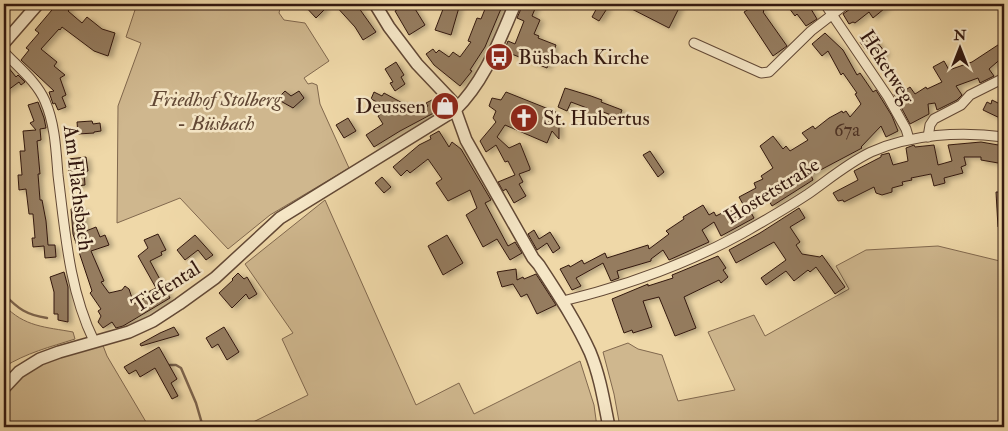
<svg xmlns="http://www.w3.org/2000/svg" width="1008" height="431" font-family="'IM FELL Double Pica',serif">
  <defs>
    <filter id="shadow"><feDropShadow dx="4" dy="2" stdDeviation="2.5" flood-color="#0004"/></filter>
  </defs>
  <rect width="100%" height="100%" fill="#efd8a8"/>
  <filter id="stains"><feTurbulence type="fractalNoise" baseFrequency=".004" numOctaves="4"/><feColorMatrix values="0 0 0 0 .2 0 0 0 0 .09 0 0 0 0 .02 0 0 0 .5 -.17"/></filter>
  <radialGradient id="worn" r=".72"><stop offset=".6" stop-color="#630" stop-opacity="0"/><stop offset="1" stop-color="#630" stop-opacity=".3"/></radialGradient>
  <g fill="#cfb78e" stroke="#81684e">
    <polygon points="137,4 281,4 279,13 284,20 305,23 329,61 304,78 308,84 312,83 317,85 320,104 349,168 270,215 228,249 180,198 117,223 118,106 141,43 126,37"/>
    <polygon points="325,200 416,405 459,383 474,414 580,361 594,405 597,427 243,427 308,395 282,339 293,333 245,264"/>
    <polygon points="938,246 1004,262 1004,427 620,427 614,394 603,352 628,343 638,349 662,355 678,401 735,390 708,332 754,315 765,336 849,289 836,266 866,250"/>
    <path d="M4,305C24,327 46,327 73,332L75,339C50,347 26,353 4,367Z"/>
    <path d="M102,343L107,356L149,427H4C4,417 2,405 4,396C10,368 78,351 102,343Z"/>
  </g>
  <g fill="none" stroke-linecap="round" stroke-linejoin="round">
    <g stroke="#7d644c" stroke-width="2.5">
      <path d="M4,294C18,309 27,315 47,318"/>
      <polyline points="170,365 176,365 181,368 196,403 203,427"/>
    </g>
  </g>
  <g fill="#957c5f" stroke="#33180f" filter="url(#shadow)">
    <polygon points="57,4 64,4 70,9 68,11 82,23 87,17 102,29 115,33 108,56 94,51 62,27 60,30 59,29 41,49 57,62 54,66 65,75 60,78 66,95 62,97 66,107 58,110 55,103 53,104 49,92 54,91 21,60 29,50 26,48 39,33 35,30"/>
    <polygon points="303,4 322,4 326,8 316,18"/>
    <polygon points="334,4 356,4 376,32 363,40 355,27"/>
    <polygon points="407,4 412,4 425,25 409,35 395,11"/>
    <polygon points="445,4 460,4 451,35 435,30"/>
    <polygon points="487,4 503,4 485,47 470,70 472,71 460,86 434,65 426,54 433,49 436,53 439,50 449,57 453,52 460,57 471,42 468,41 477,18 481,19"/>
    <polygon points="523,4 537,4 532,16 540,20 534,34 539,36 538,38 556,45 547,68 504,51 508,41 515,44 524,21 517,18"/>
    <polygon points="599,4 608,7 599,21 592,17"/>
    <polygon points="622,4 681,4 669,28"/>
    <polygon points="757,4 759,4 764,11 763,12 787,46 773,56 744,12"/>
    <polygon points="786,4 808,4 817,19 806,26 797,14 795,16"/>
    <polygon points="852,4 855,9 862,4 890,4 873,18 869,12 855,23 853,22 849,24 843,14 850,9"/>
    <polygon points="825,33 843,50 857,75 860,73 873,92 876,90 892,116 898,131 886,137 881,126 861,147 862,148 811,175 813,180 772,206 764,193 750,201 753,205 748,207 754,218 721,236 714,222 702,230 709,242 669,260 663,250 651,259 651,261 617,271 619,278 611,281 603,263 576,278 581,286 572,290 560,269 569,265 570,267 582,260 584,264 605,253 607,258 648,245 649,249 669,234 666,231 684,219 683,217 703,205 709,215 714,212 716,216 730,209 733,215 745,208 739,197 756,188 754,183 763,179 761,176 773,168 760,146 773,136 783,149 786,146 790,151 808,140 802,133 813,126 815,129 829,118 842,111 843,113 846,111 850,117 861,104 855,94 857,93 843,73 841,75 828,51 822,56 812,44"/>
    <polygon points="871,35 886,53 879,60 870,47 866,50 860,42"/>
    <polygon points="1004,41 1004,56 989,69 994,76 980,83 978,78 956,86 962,95 957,100 937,110 935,103 928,104 929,114 910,124 894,94 898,92 900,94 910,87 915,94 926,87 927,89 942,82 933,67 944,61 949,70 972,62"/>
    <polygon points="4,62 16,77 18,75 25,82 21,85 19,82 4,93"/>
    <polygon points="396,62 404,75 401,77 405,84 395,91 390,83 393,82 385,69"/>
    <polygon points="565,88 591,96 602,100 601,102 622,110 619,118 598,110 595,118 584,114 587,108 571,102 567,111 558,107"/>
    <polygon points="285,91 291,96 299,91 304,98 293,108 277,99"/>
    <polygon points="374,92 382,96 384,93 408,106 413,114 428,106 426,103 438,97 445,107 400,131 374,147 366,135 383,124 378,116 389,108 371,99"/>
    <polygon points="506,92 556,112 553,118 559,125 559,139 552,131 547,143 505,125 497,137 509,148 520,143 530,168 530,170 519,174 523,182 519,184 526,196 514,203 506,189 503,191 498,182 515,175 508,161 505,162 496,145 486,152 480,141 496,122 493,118 496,111 489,106 492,98 501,100"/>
    <polygon points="992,100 1004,106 1004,120 983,110 987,102 991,104"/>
    <polygon points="38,102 44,118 46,128 40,129 41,140 37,141 40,174 38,174 40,200 42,200 46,221 48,245 55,245 56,257 45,258 44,246 33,247 32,238 35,238 33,214 29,214 26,189 19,190 18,175 22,175 20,151 25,151 23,131 36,130 30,123 34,121 28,105"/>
    <polygon points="348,118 356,131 344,138 336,125"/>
    <polygon points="92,121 93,124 100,123 101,131 94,132 94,133 78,134 77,122"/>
    <polygon points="439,131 449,147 452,142 461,149 491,200 485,203 508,246 515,242 522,253 510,260 497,239 483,247 466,215 477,208 470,190 448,201 436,183 442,179 428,159 410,173 407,170 401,176 393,167 419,145 431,139 430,136"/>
    <polygon points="981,142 1004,146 1004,164 981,160 981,157 964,157 966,165 961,167 963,173 944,178 945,183 934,186 931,174 911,178 912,180 902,182 903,185 892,188 892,192 882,195 876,193 874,187 844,202 843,200 838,201 833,193 858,180 854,171 881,157 881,155 889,153 893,165 908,161 906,148 914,145 915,147 934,145 938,165 952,161 948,145"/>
    <polygon points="650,151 664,172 658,177 643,155"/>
    <polygon points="86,157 88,171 84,172 85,185 70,187 68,159"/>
    <polygon points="382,177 391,187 384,193 375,183"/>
    <polygon points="996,192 1003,192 1004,227 998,227"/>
    <polygon points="84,208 86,231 96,227 100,237 105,235 109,245 91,251 104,281 101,282 109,293 122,290 125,286 129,289 134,304 148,296 146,293 156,288 138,256 148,248 144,240 158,234 166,250 161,252 162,255 150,261 170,298 123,326 116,328 112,322 103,328 98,322 101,316 98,311 101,309 90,293 92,291 73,234 71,209"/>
    <polygon points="799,208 805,218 790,227 800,242 796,245 802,254 820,257 822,255 845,287 835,294 816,267 810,272 808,270 794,281 786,271 766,285 761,278 786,260 774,242 736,263 729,250 760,233"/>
    <polygon points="534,230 539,239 550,232 560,248 553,253 547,243 537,250 528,234"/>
    <polygon points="195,235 213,255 206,260 198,250 185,260 177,250"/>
    <polygon points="447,235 463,263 443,275 428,246"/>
    <polygon points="718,256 726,268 723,270 728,277 721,283 719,280 684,297 696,328 675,336 659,297 643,301 652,327 633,333 632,330 624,333 612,299 648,284 648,286 673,278 672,275 677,273"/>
    <polygon points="516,269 517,280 523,277 524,279 536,274 556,305 537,314 527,294 521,297 513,284 502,287 497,272"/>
    <polygon points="64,272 68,287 68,322 58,320 58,314 54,314 54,292 50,277"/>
    <polygon points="238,273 244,279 247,277 257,294 249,299 246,294 232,308 219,293 233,280 232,279"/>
    <polygon points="174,327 179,335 141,346 140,344 160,333"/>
    <polygon points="224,327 239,352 227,360 218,344 212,348 206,338"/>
    <polygon points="159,347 177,379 171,383 178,396 172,399 155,368 140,377 136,370 129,374 124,367"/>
  </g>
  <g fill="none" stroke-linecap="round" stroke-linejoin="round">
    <defs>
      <g id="minor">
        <polyline points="825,4 888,97 906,129 909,139"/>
        <polyline points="694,43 761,73 769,72 811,31 846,4"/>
        <path d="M4,52C18,67 37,82 45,101C55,124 56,150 58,175C65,231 69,290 94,341"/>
        <polyline points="928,137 930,125 934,119 961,105 970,95 1004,78"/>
        <path d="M563,301C625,286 687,264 743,233C764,221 787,208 808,194C828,180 848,163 871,152C911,134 961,131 1004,137"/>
      </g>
      <g id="tertiary">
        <path d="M375,4L389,27L417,64L452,101L466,140L533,258L539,265C557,293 576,321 590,352C600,376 604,402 609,427"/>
        <polyline points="4,43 38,4"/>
        <path d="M4,388L19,372L40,359L59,352L129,332L153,321L179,304L215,278L280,218L455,110C485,81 499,41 515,4"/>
      </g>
    </defs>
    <use href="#minor" stroke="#624835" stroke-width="11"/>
    <use href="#tertiary" stroke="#624835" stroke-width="14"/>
    <use href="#minor" stroke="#f5e6c6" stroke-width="9"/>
    <use href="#tertiary" stroke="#f5e6c6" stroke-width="11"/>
  </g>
  <defs>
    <symbol id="bus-disc" viewBox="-11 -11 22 22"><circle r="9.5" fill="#8f2418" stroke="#f5e6c6"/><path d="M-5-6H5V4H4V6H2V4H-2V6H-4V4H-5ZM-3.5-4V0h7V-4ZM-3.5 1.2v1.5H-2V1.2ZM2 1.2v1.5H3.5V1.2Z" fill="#fff"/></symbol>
    <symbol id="shop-disc" viewBox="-11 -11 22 22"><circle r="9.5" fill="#8f2418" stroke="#f5e6c6"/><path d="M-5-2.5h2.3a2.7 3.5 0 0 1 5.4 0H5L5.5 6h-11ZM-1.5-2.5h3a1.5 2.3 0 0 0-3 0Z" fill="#fff"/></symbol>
    <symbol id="church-disc" viewBox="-11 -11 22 22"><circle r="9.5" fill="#8f2418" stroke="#f5e6c6"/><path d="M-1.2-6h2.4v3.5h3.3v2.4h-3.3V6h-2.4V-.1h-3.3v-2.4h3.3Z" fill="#fff"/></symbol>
  </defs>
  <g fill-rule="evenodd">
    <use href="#bus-disc" x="483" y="41" width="32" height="32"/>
    <use href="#shop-disc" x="429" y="90" width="32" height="32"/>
    <use href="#church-disc" x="508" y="102" width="32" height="32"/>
  </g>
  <g text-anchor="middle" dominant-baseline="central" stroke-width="5" stroke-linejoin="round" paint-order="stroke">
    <g font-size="19" fill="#4c3123">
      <text x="847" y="130">67a</text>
    </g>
    <g font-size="21" fill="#33180f" stroke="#f5e6c6" text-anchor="start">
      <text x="518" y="57">Büsbach Kirche</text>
      <text x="426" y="106" text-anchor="end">Deussen</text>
      <text x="543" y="118">St. Hubertus</text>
    </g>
    <g font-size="21" fill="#33180f" stroke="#f5e6c6">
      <text transform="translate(887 67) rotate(57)">Heketweg</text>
      <text transform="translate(78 188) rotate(83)">Am Flachsbach</text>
      <text transform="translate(772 191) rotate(-32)">Hostetstraße</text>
      <text transform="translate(166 287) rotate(-33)">Tiefental</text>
    </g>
    <g font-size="21" font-style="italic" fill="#624835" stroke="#f5e6c6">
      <text x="216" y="99">Friedhof Stolberg<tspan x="216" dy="24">- Büsbach</tspan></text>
    </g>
  </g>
  <rect width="1008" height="431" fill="none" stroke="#efd8a8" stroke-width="20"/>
  <rect x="5" y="5" width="998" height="421" fill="none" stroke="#33180f" stroke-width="2.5"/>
  <rect x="10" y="10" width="988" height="411" fill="none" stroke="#33180f"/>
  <g transform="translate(960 48)" stroke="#f5e6c6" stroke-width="4" paint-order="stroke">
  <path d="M0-4L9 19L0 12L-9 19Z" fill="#33180f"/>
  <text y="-8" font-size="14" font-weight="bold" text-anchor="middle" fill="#33180f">N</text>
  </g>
  <rect width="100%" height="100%" filter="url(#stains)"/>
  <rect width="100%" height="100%" fill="url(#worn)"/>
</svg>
